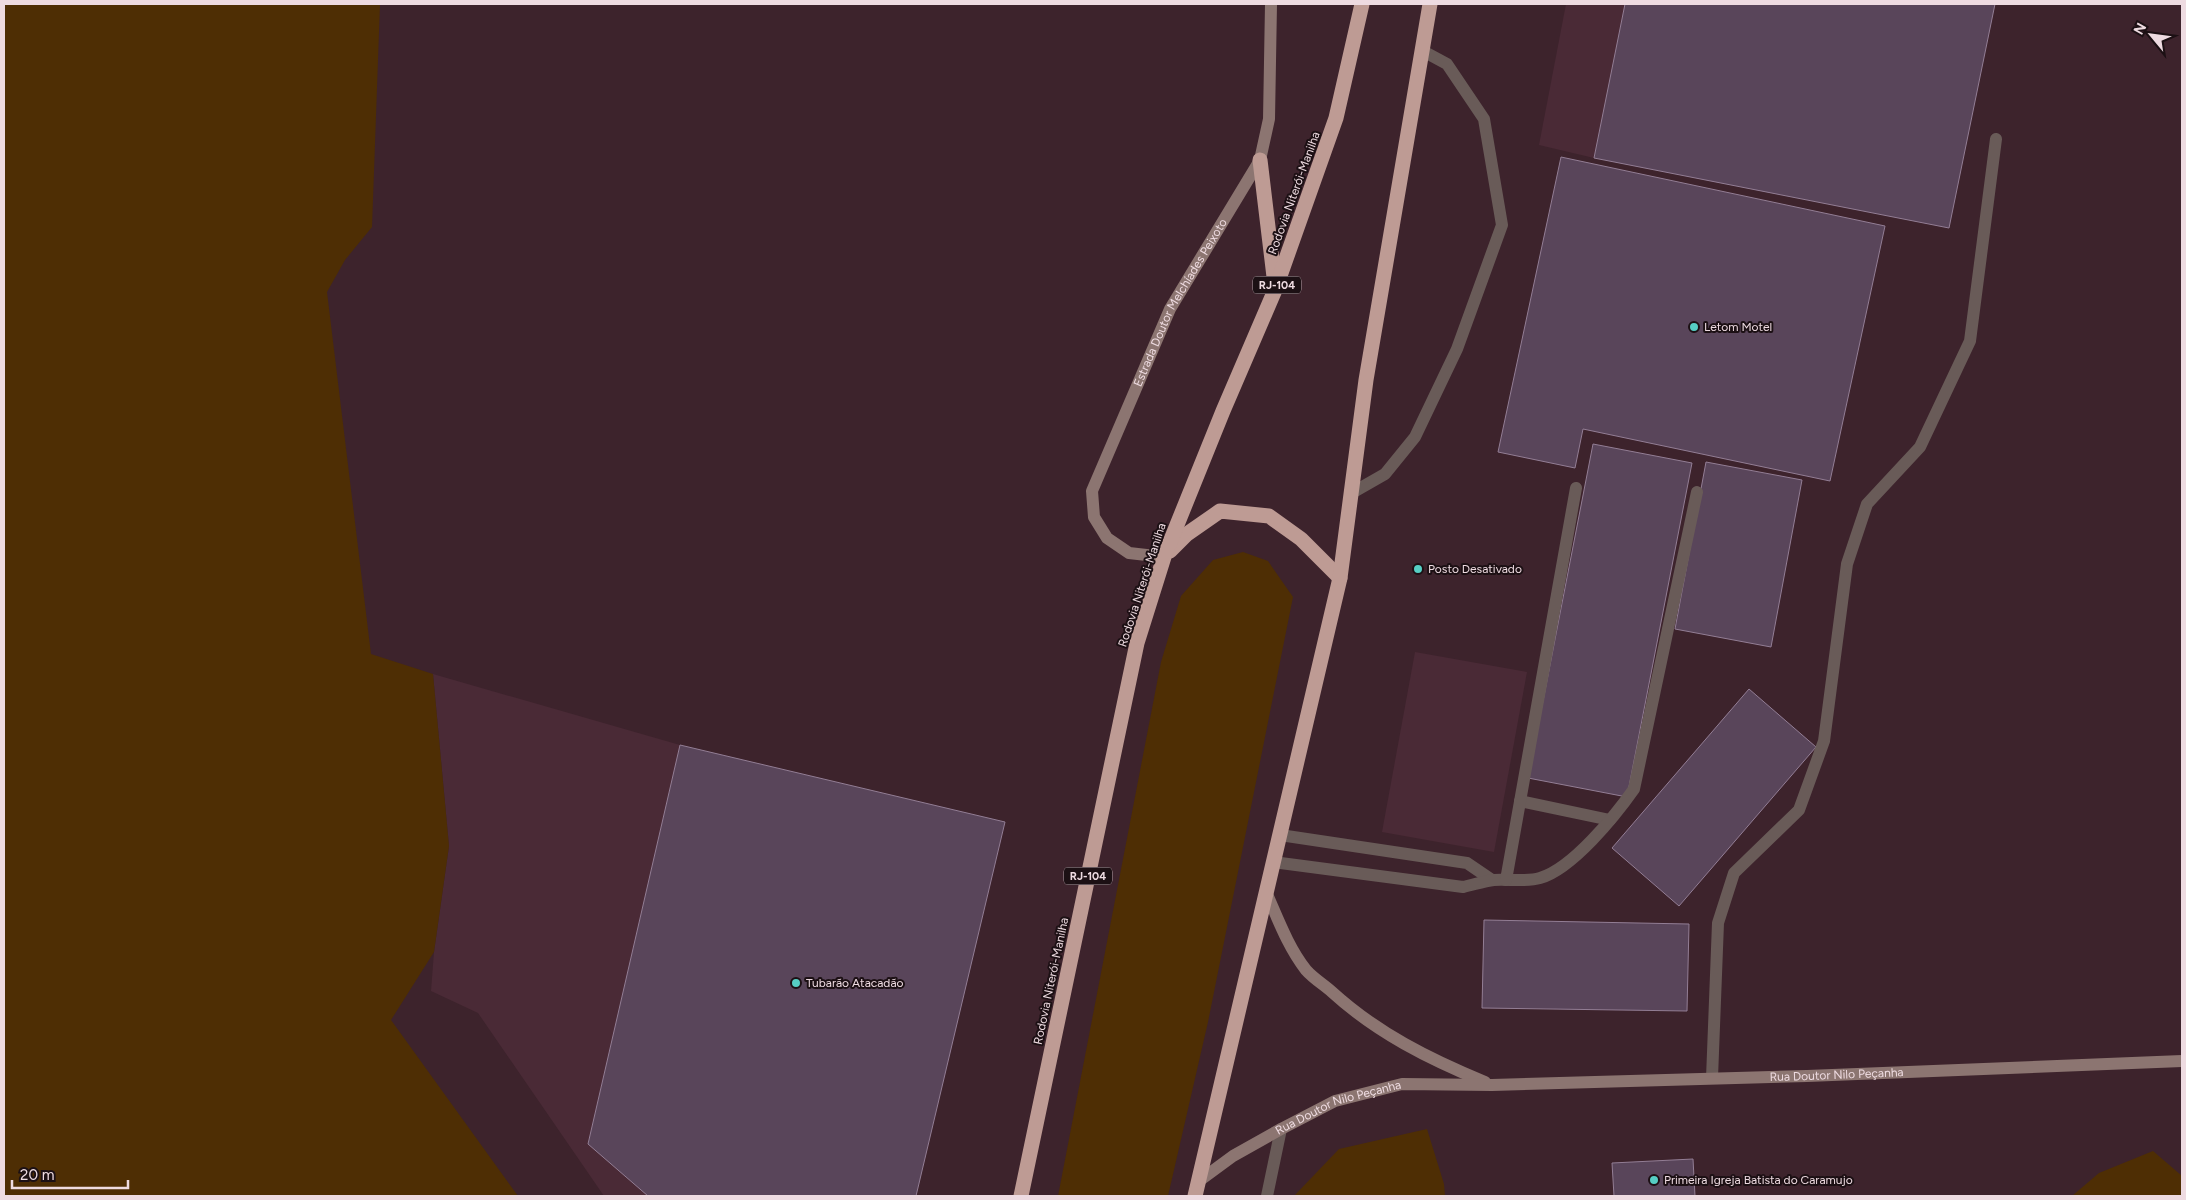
<svg xmlns="http://www.w3.org/2000/svg" width="2186" height="1200" font-family="Figtree,sans-serif">
  <rect width="100%" height="100%" fill="#3d232c"/>
  <g fill="#4a2a36">
    <polygon points="1566,4 1625,4 1594,158 1539,145"/>
    <polygon points="1415,652 1527,672 1494,852 1382,832"/>
    <polygon points="433,674 680,745 588,1143 648,1196 604,1196 478,1013 431,991 434,952 449,846"/>
  </g>
  <g fill="#4e2e04">
    <polygon points="4,4 380,4 372,227 345,260 327,292 371,654 433,674 449,846 434,952 391,1020 518,1196 4,1196"/>
    <polygon points="1243,552 1268,561 1293,597 1208,1022 1168,1196 1058,1196 1161,662 1181,596 1213,560"/>
    <polygon points="1427,1129 1444,1184 1445,1196 1294,1196 1339,1149"/>
    <polygon points="2153,1151 2182,1176 2182,1196 2072,1196 2099,1173"/>
  </g>
  <g fill="#59455a" stroke="#937e95">
    <polygon points="1625,4 1995,4 1949,228 1594,158"/>
    <polygon points="1561,157 1885,226 1830,481 1583,429 1575,468 1498,452"/>
    <polygon points="1593,444 1692,463 1627,797 1528,778"/>
    <polygon points="1706,462 1802,480 1771,647 1675,629"/>
    <polygon points="1749,689 1816,747 1679,906 1612,848"/>
    <polygon points="680,745 1005,822 916,1196 648,1196 588,1144"/>
    <polygon points="1484,920 1689,924 1687,1011 1482,1008"/>
    <polygon points="1693,1159 1695,1196 1614,1196 1612,1163"/>
  </g>
  <g fill="none" stroke-linecap="round" stroke-linejoin="round">
    <g stroke="#695b58" stroke-width="12">
      <polyline points="1350,494 1385,474 1415,437 1457,349 1502,225 1484,119 1447,64 1421,50"/>
      <polyline points="1520,801 1610,820"/>
      <polyline points="1280,835 1467,863 1492,880"/>
      <path d="M1273,862L1463,887C1473,885 1484,881 1494,880C1508,879 1526,882 1540,878C1572,869 1615,816 1634,789L1697,492"/>
      <polyline points="1506,880 1576,488"/>
      <polyline points="1712,1078 1718,923 1734,873 1799,810 1824,741 1847,564 1867,504 1920,447 1970,341 1996,139"/>
    </g>
    <polyline stroke="#695b58" stroke-width="12" points="1267,1196 1281,1129"/>
    <g stroke="#8c7571" stroke-width="12">
      <path id="s1" d="M1164,557L1129,553L1107,538L1094,517L1092,491L1170,309L1260,160L1269,119L1271,4"/>
      <path d="M1266,892C1278,919 1288,947 1306,970C1313,978 1324,985 1332,992C1377,1033 1429,1059 1485,1082"/>
      <path id="s2" d="M1199,1181L1233,1156L1281,1129L1335,1101L1402,1084L1492,1085L1807,1076L2182,1061"/>
    </g>
    <g stroke="#be9b94" stroke-width="15">
      <polyline points="1260,160 1275,285"/>
      <polyline points="1170,551 1187,534 1220,511 1269,516 1301,539 1340,578"/>
      <polyline points="1021,1196 1137,643 1164,557 1223,411 1275,290 1336,118 1362,4"/>
      <polyline points="1195,1196 1340,578 1366,380 1430,4"/>
    </g>
  </g>
  <g fill="#56cec4" stroke="#1c1014" stroke-width="2">
    <circle cx="1694" cy="327" r="5"/>
    <circle cx="1418" cy="569" r="5"/>
    <circle cx="796" cy="983" r="5"/>
    <circle cx="1654" cy="1180" r="5"/>
  </g>
  <g text-anchor="middle" dominant-baseline="central" stroke-width="4" stroke-linejoin="round" paint-order="stroke">
    <g fill="#1c1014" stroke="#af9ea4" stroke-width="1">
      <rect x="1253" y="276.5" width="48" height="17" rx="4"/>
      <rect x="1064" y="867.5" width="48" height="17" rx="4"/>
    </g>
    <g font-size="11" font-weight="bold" fill="#eedbe1">
      <text x="1277" y="285">RJ-104</text>
      <text x="1088" y="876">RJ-104</text>
    </g>
    <g font-size="12" fill="#eedbe1" stroke="#1c1014">
      <text transform="translate(1294 193) rotate(-70)">Rodovia Niterói-Manilha</text>
      <text stroke="none"><textPath href="#s1" startOffset="321">Estrada Doutor Melchíades Peixoto</textPath></text>
      <text transform="translate(1142 585) rotate(-72)">Rodovia Niterói-Manilha</text>
      <text transform="translate(1051 981) rotate(-78)">Rodovia Niterói-Manilha</text>
      <text stroke="none"><textPath href="#s2" startOffset="662">Rua Doutor Nilo Peçanha</textPath></text>
      <text stroke="none"><textPath href="#s2" startOffset="159">Rua Doutor Nilo Peçanha</textPath></text>
    </g>
    <g font-size="12" fill="#eedbe1" stroke="#1c1014" text-anchor="start">
      <text x="1704" y="327">Letom Motel</text>
      <text x="1428" y="569">Posto Desativado</text>
      <text x="806" y="983">Tubarão Atacadão</text>
      <text x="1664" y="1180">Primeira Igreja Batista do Caramujo</text>
    </g>
  </g>
  <rect width="2186" height="1200" fill="none" stroke="#eedbe1" stroke-width="10"/>
  <g transform="translate(2151 35) rotate(299)" stroke="#1c1014" stroke-width="4" paint-order="stroke">
  <path d="M0-4L9 19L0 12L-9 19Z" fill="#eedbe1"/>
  <text y="-8" font-size="14" font-weight="bold" text-anchor="middle" fill="#eedbe1">N</text>
  </g>
  <path d="M12 1180v8h116v-8" fill="none" stroke="#eedbe1" stroke-width="2.5"/>
  <text x="20" y="1180" font-size="15" fill="#eedbe1" stroke="#1c1014" stroke-width="4" paint-order="stroke">20 m</text>
</svg>
